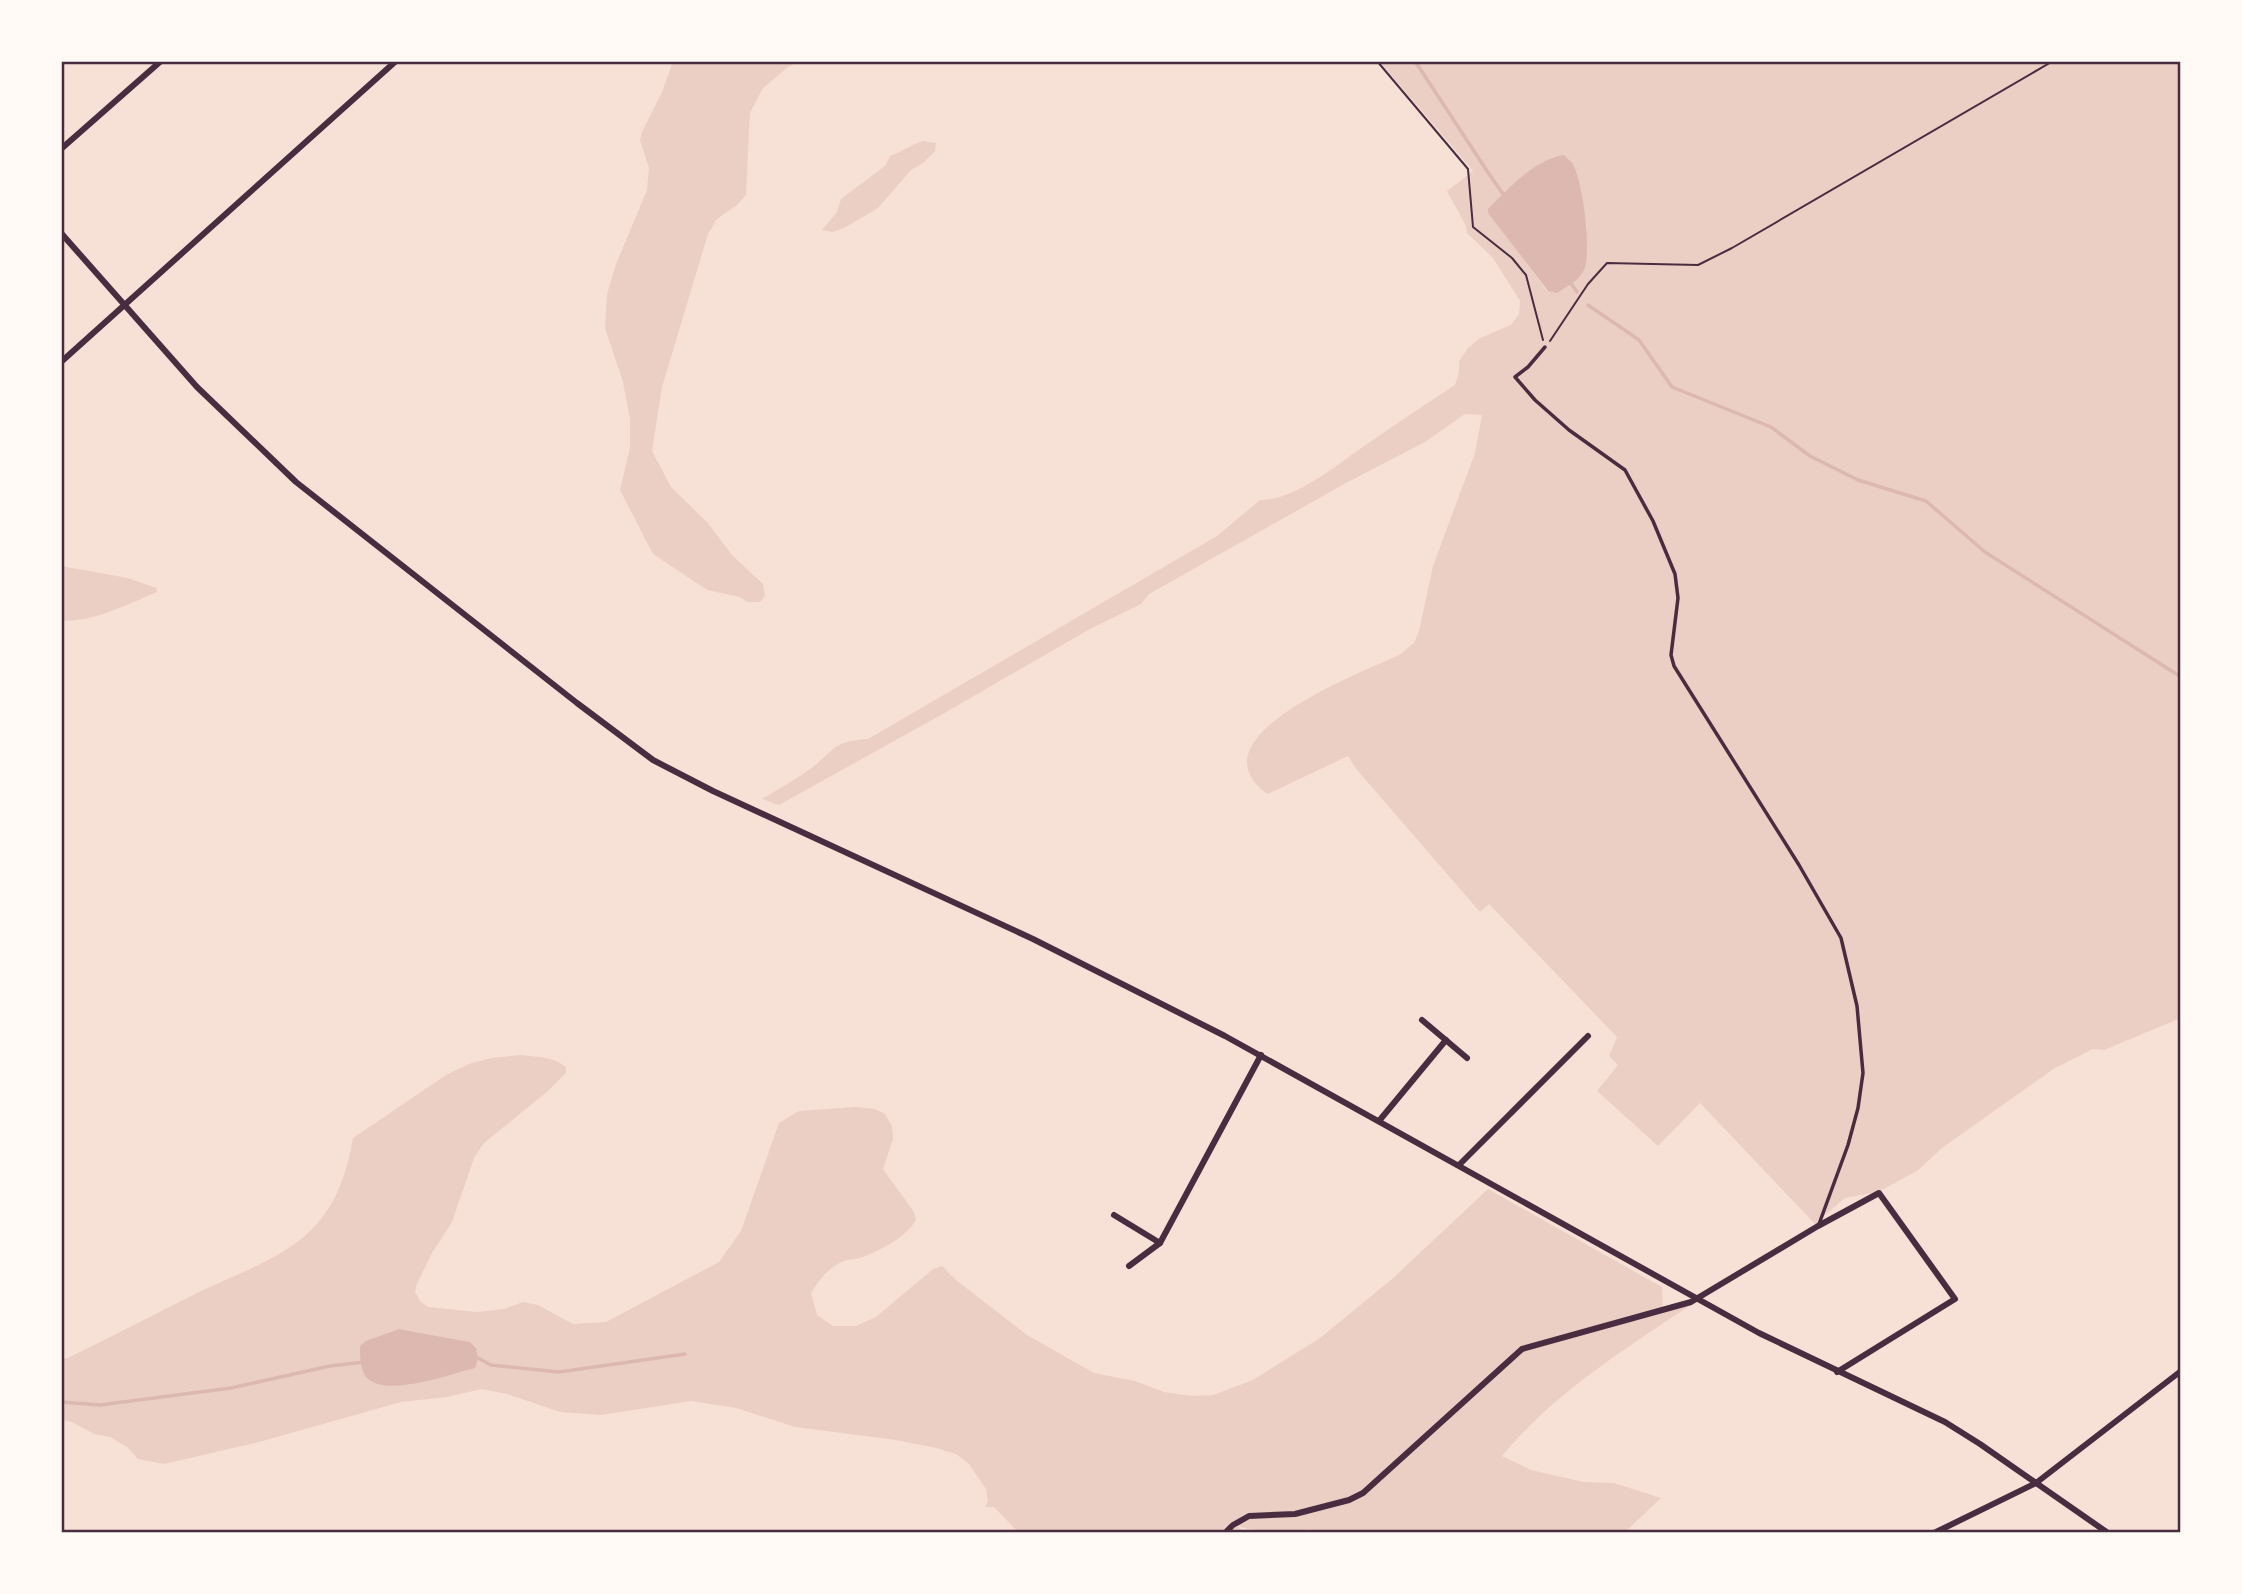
<svg xmlns="http://www.w3.org/2000/svg" width="2242" height="1594" font-family="'Varela Round',sans-serif">
  <rect width="100%" height="100%" fill="#f7e1d7"/>
  <g fill="#ebcfc5" fill-rule="evenodd">
    <polygon points="673,61 799,61 787,68 763,88 750,113 746,195 737,205 717,219 708,234 662,387 652,451 671,487 707,522 732,555 763,584 765,596 760,602 747,602 740,597 707,590 653,554 620,490 630,448 630,419 623,382 605,328 607,294 616,264 647,190 649,168 640,140 642,132 662,92"/>
    <path d="M1379,61H2181V1018L2104,1050L2093,1049L2055,1068L1942,1148L1917,1171L1878,1192L1845,1198L1815,1224L1700,1103L1658,1146L1597,1091L1618,1065L1609,1056L1617,1037L1489,904L1480,912L1357,770L1348,756L1268,794C1257,787 1248,777 1247,764C1244,717 1365,671 1401,654L1414,643L1419,631L1433,566L1475,453L1482,415L1465,414L1425,442L1346,483L1149,594L1141,604L1090,629L941,715L779,805L762,799C778,789 795,780 810,769C836,750 831,741 868,739L1217,536L1260,500C1294,500 1333,468 1360,449C1391,427 1423,406 1455,385L1459,372V361L1468,348L1480,338L1511,325L1519,314L1520,301L1493,258L1467,233L1466,226L1447,191L1473,171ZM1553,157L1572,163L1581,188L1587,228L1547,291L1489,213L1488,210L1530,172Z"/>
    <path d="M923,141L936,143L935,151L923,163L911,170L878,208L844,228L832,232L822,230L837,212L841,199L885,166L890,156C902,152 910,145 923,141Z"/>
    <path d="M61,566L128,578L156,588L157,592C131,603 89,624 61,620Z"/>
    <path d="M521,1055C537,1057 553,1056 566,1067V1073L548,1091L484,1143L474,1158L452,1222L432,1253L417,1284L415,1292L420,1301L428,1307L477,1312L504,1309L523,1302L538,1305L573,1324L606,1322L719,1262L741,1231L779,1123L799,1111L855,1107L875,1109L885,1114L892,1126L893,1139L883,1169L914,1212L916,1219C910,1235 879,1251 863,1257C856,1259 848,1259 842,1262C828,1268 819,1280 811,1293L817,1315L833,1326H856L876,1317L933,1269L942,1266L956,1280L1027,1335L1094,1373L1135,1381L1164,1392L1192,1396L1213,1395L1253,1380L1320,1338L1392,1279L1488,1189L1662,1287L1663,1313L1692,1304C1624,1350 1555,1392 1502,1456L1531,1470L1583,1482L1614,1483L1661,1498L1624,1533H1312L1308,1529L1304,1533H1261L1238,1526L1243,1533H1019L994,1507H985L988,1501L986,1489L969,1464L956,1454L936,1448L896,1440L795,1427L736,1408L691,1401L601,1415L560,1412L507,1394L482,1389L447,1397L401,1402L263,1441L164,1464L138,1459L127,1447L110,1437L94,1434L72,1422L61,1420V1359L68,1358C113,1336 157,1313 201,1291C239,1273 282,1259 312,1229C337,1204 347,1172 353,1138L446,1075L471,1063L492,1058ZM399,1329L470,1342L466,1370L408,1385Z"/>
  </g>
  <g fill="#dcb8b0">
    <path d="M1564,155C1566,158 1570,160 1572,163C1583,179 1593,255 1583,272C1577,282 1566,287 1557,293L1548,291L1488,213V209C1508,189 1535,159 1564,155Z"/>
    <path d="M399,1329L470,1342L476,1348L478,1358L475,1368C450,1374 387,1398 367,1378C360,1371 360,1356 360,1346L366,1341Z"/>
  </g>
  <g fill="none" stroke-linecap="round" stroke-linejoin="round">
    <g stroke="#dcb8b0" stroke-width="3.5">
      <polyline points="1415,61 1489,174 1506,198"/>
      <polyline points="1570,282 1577,292"/>
      <polyline points="1588,305 1639,340 1672,387 1771,427 1810,456 1858,480 1926,501 1985,552 2181,677"/>
      <polyline points="473,1357 478,1358 491,1365 559,1372 685,1354"/>
      <polyline points="61,1402 100,1405 231,1388 330,1366 364,1362"/>
    </g>
    <g stroke="#4a2c40" stroke-width="2">
      <polyline points="1377,61 1468,169 1473,227 1512,258 1526,275 1543,340"/>
      <polyline points="1550,341 1588,284 1607,263 1698,265 1732,248 2053,61"/>
    </g>
    <polyline stroke="#4a2c40" stroke-width="3.5" points="1545,347 1528,367 1515,377 1535,400 1569,430 1625,470 1653,521 1675,574 1678,598 1671,655 1674,666 1799,865 1841,938 1857,1006 1863,1073 1858,1108 1848,1145 1819,1224"/>
    <g stroke="#4a2c40" stroke-width="6">
      <polyline points="61,149 161,61"/>
      <polyline points="61,233 197,387 296,482 577,703 653,760 713,791 1033,939 1225,1036 1759,1333 1945,1422 1980,1444 2108,1533"/>
      <polyline points="61,362 396,61"/>
      <polyline points="1422,1020 1467,1058"/>
      <polyline points="1379,1121 1446,1040"/>
      <polyline points="1459,1165 1588,1036"/>
      <polyline points="1114,1215 1160,1243"/>
      <polyline points="1129,1266 1160,1243 1261,1055"/>
      <polyline points="1225,1533 1233,1525 1249,1516 1295,1514 1349,1500 1363,1493 1522,1349 1691,1302 1818,1226 1879,1193 1955,1299 1837,1372"/>
      <polyline points="1934,1533 2036,1483 2181,1371"/>
    </g>
  </g>
  <rect width="2242" height="1594" fill="none" stroke="#fffaf5" stroke-width="126"/>
  <rect x="63" y="63" width="2116" height="1468" fill="none" stroke="#4a2c40" stroke-width="2.5"/>
</svg>
